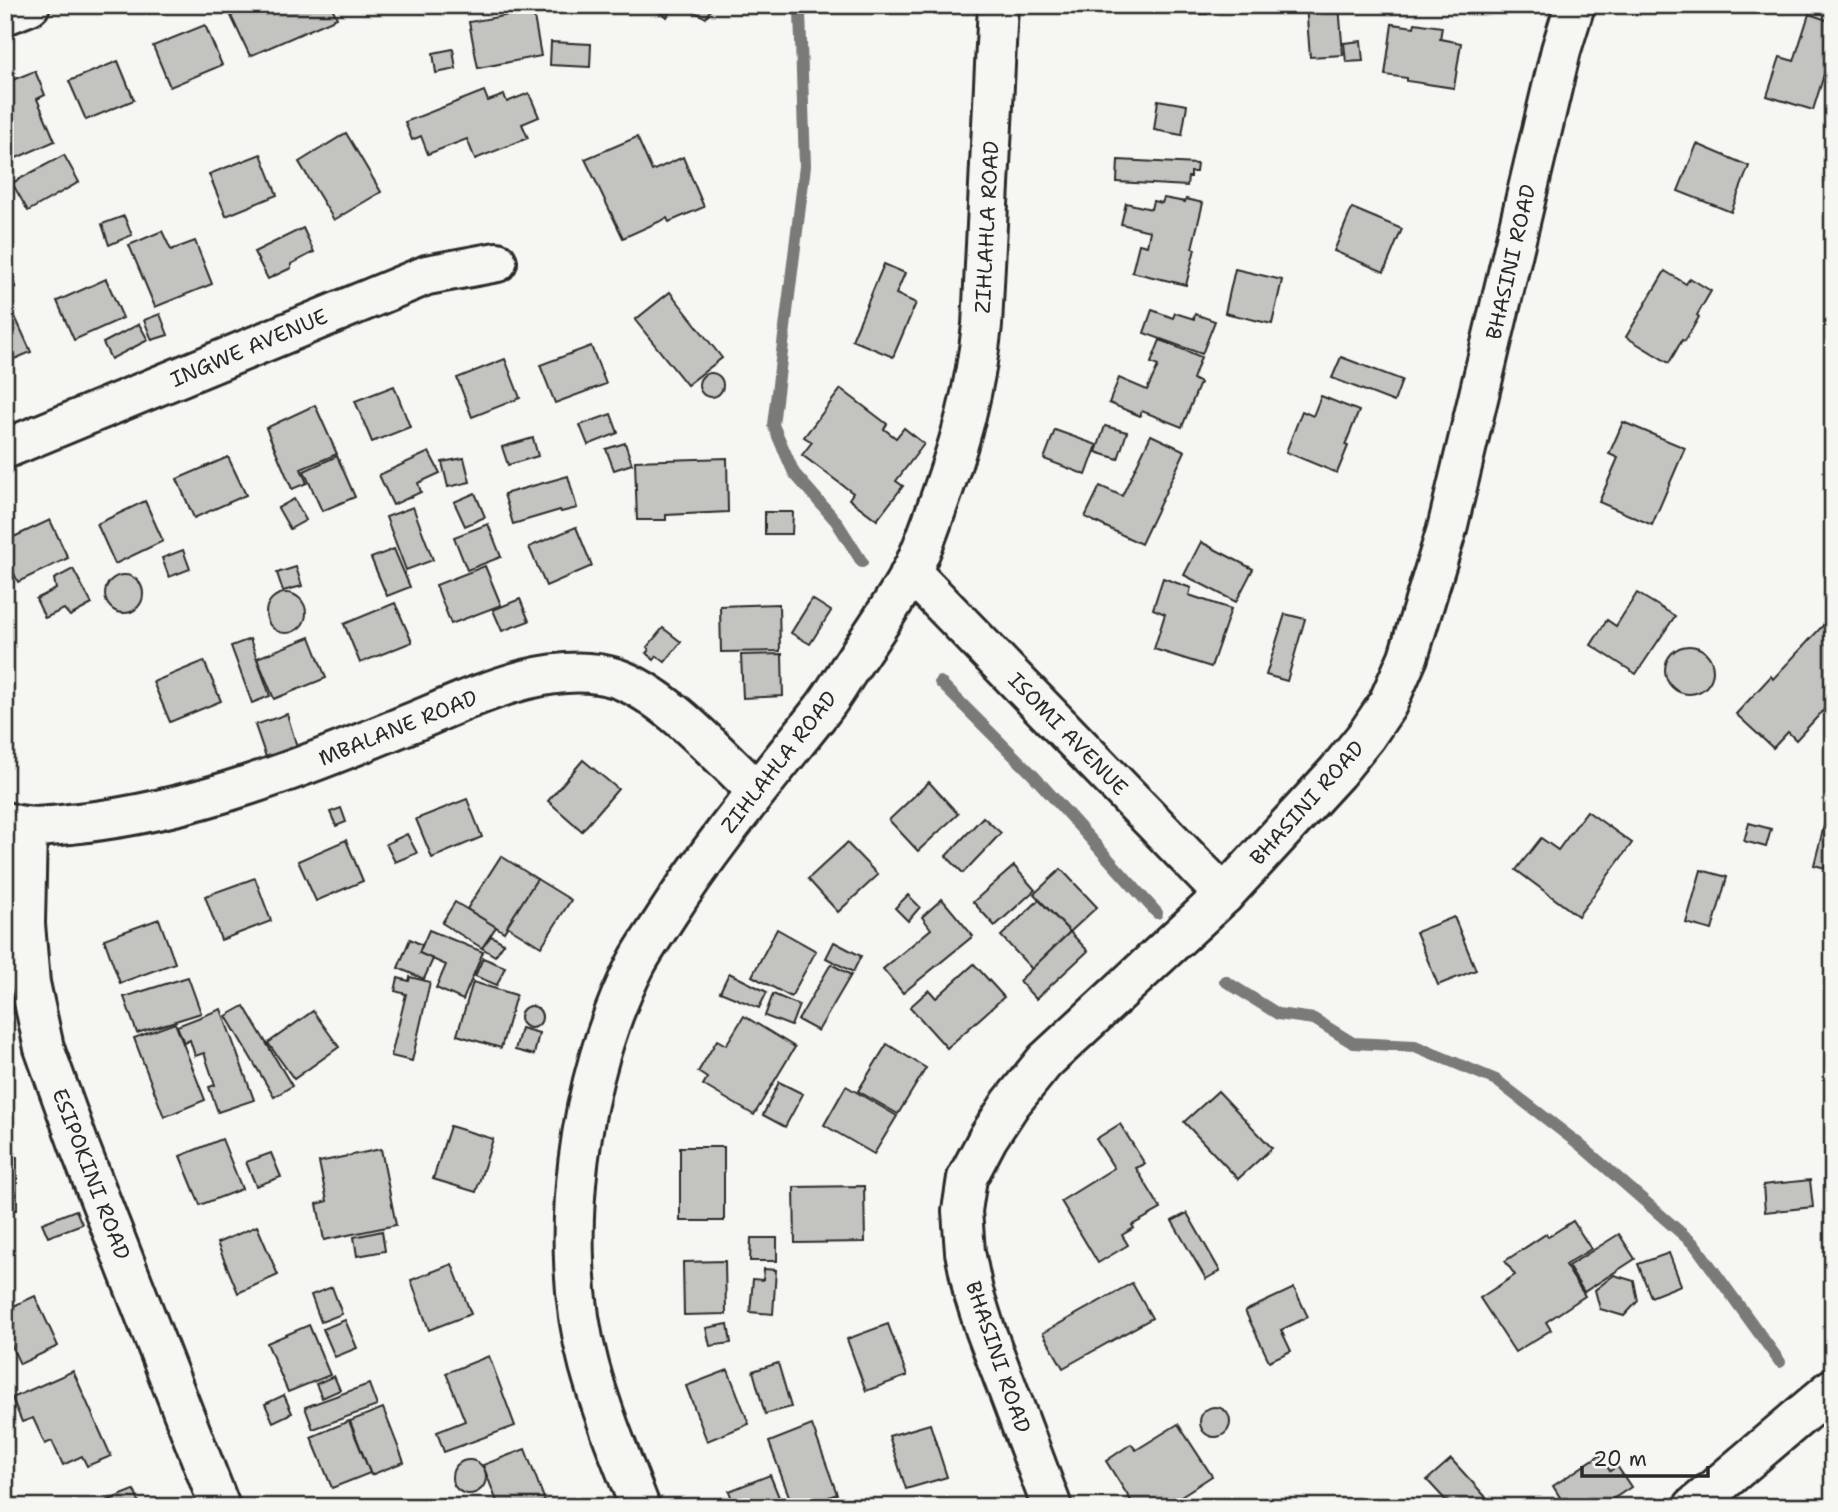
<svg xmlns="http://www.w3.org/2000/svg" width="1838" height="1512" font-family="'Shantell Sans',sans-serif">
  <rect width="100%" height="100%" fill="#f6f6f2"/>
  <filter id="ink" filterUnits="userSpaceOnUse"><feTurbulence type="fractalNoise" baseFrequency=".0143" numOctaves="2"/><feDisplacementMap in="SourceGraphic" scale="14" xChannelSelector="R" yChannelSelector="G"/><feConvolveMatrix kernelMatrix="1 2 1 2 8 2 1 2 1" color-interpolation-filters="sRGB"/></filter>
  <g filter="url(#ink)">
    <g fill="none" stroke-linecap="round" stroke-linejoin="round">
      <g stroke="#7a7a78" stroke-width="12">
        <polyline points="796,5 800,11 805,166 773,425 794,473 836,521 862,562"/>
        <polyline points="940,682 1033,775 1157,913"/>
        <polyline points="1225,981 1278,1014 1314,1019 1353,1043 1415,1046 1496,1080 1579,1144 1695,1245 1780,1362"/>
      </g>
    </g>
    <g fill="#c3c3c0" stroke="#2b2b2b" stroke-width="2">
      <polygon points="331,5 337,18 250,56 231,16 252,5"/>
      <polygon points="656,5 673,5 667,17 654,9"/>
      <polygon points="690,5 713,5 706,18 688,8"/>
      <polygon points="1184,5 1208,5 1207,14 1183,14"/>
      <polygon points="1306,5 1339,5 1343,55 1310,57"/>
      <polygon points="533,11 541,56 478,68 469,22"/>
      <polygon points="1809,14 1833,22 1833,46 1813,110 1767,96 1780,57 1794,61"/>
      <polygon points="1415,23 1442,27 1440,39 1461,43 1454,88 1407,81 1407,78 1385,75 1392,24 1414,27"/>
      <polygon points="205,25 222,65 170,87 153,46"/>
      <polygon points="1361,41 1363,61 1346,62 1344,43"/>
      <polygon points="551,42 591,44 590,67 550,65"/>
      <polygon points="453,49 456,69 436,73 433,53"/>
      <polygon points="118,61 134,100 86,120 69,81"/>
      <polygon points="35,71 45,95 37,99 55,141 5,163 5,83"/>
      <polygon points="484,91 488,101 504,95 507,102 529,93 539,117 522,124 528,138 475,159 467,139 428,154 421,136 412,140 405,122"/>
      <polygon points="1158,100 1187,105 1182,135 1154,130"/>
      <polygon points="346,133 381,192 334,220 299,162"/>
      <polygon points="637,137 652,171 683,157 704,207 669,222 667,218 623,238 585,159"/>
      <polygon points="1697,144 1749,166 1731,212 1678,191"/>
      <polygon points="261,154 277,195 226,216 209,174"/>
      <polygon points="64,155 79,182 28,211 12,183"/>
      <polygon points="1118,160 1197,164 1196,172 1191,172 1191,177 1188,177 1187,186 1117,182"/>
      <polygon points="1164,198 1185,202 1186,199 1203,203 1192,248 1195,249 1186,285 1132,272 1139,244 1147,246 1150,231 1121,224 1126,203 1151,209 1153,201 1162,203"/>
      <polygon points="1352,208 1402,229 1384,272 1334,251"/>
      <polygon points="124,216 132,235 109,245 102,224"/>
      <polygon points="303,228 314,252 291,264 291,268 268,279 254,252"/>
      <polygon points="162,231 171,250 195,241 212,284 155,307 129,245"/>
      <polygon points="884,264 905,273 896,294 916,303 893,357 852,340"/>
      <polygon points="1235,269 1282,280 1272,324 1225,313"/>
      <polygon points="1665,271 1686,284 1690,278 1711,291 1697,315 1699,317 1685,341 1682,340 1669,363 1626,337"/>
      <polygon points="9,273 16,287 5,292 5,274"/>
      <polygon points="106,279 123,318 74,340 57,301"/>
      <polygon points="670,292 722,358 687,385 635,320"/>
      <polygon points="1152,310 1173,318 1175,313 1194,319 1195,314 1215,321 1202,354 1144,333"/>
      <polygon points="13,312 31,352 5,363 5,315"/>
      <polygon points="160,314 168,335 152,340 144,320"/>
      <polygon points="139,324 148,340 111,359 103,343"/>
      <polygon points="1160,340 1201,357 1193,379 1200,383 1182,427 1142,411 1140,416 1109,403 1119,378 1147,390 1158,366 1151,363"/>
      <polygon points="591,346 606,384 555,403 540,365"/>
      <polygon points="1341,357 1402,380 1394,402 1332,378"/>
      <polygon points="505,359 520,398 472,417 457,378"/>
      <circle cx="711" cy="385" r="12"/>
      <polygon points="394,386 410,427 372,442 355,401"/>
      <polygon points="841,389 887,424 884,429 896,438 904,428 924,444 896,481 903,486 877,520 849,499 853,493 802,455 812,442 804,437"/>
      <polygon points="1321,396 1359,411 1345,445 1348,446 1337,473 1286,452 1302,411 1313,416"/>
      <polygon points="315,405 337,454 301,469 307,483 292,489 266,428"/>
      <polygon points="611,414 618,433 588,445 580,425"/>
      <polygon points="1623,422 1685,448 1652,525 1599,502 1618,458 1609,454"/>
      <polygon points="1105,426 1127,432 1118,459 1096,452"/>
      <polygon points="1055,430 1097,445 1086,475 1044,459"/>
      <polygon points="1151,435 1185,451 1141,544 1085,517 1100,486 1122,496"/>
      <polygon points="533,438 538,456 508,465 502,447"/>
      <polygon points="625,443 632,464 614,470 606,449"/>
      <polygon points="429,452 440,473 418,483 421,492 393,505 379,475"/>
      <polygon points="337,456 355,497 322,511 304,471"/>
      <polygon points="228,457 246,495 194,518 177,479"/>
      <polygon points="464,458 470,482 448,487 442,462"/>
      <polygon points="727,458 728,512 666,515 666,520 637,520 635,461"/>
      <polygon points="568,476 577,508 561,512 560,510 513,524 504,494"/>
      <polygon points="475,493 485,517 465,526 454,502"/>
      <polygon points="294,499 306,520 290,529 278,508"/>
      <polygon points="145,501 163,541 115,564 97,524"/>
      <polygon points="413,507 433,560 406,570 386,517"/>
      <polygon points="765,512 793,512 792,534 765,534"/>
      <polygon points="50,520 68,558 18,582 5,555 5,541"/>
      <polygon points="488,524 501,557 467,570 454,537"/>
      <polygon points="576,527 592,566 546,586 529,547"/>
      <polygon points="1201,542 1253,569 1236,602 1184,575"/>
      <polygon points="394,549 410,587 387,596 371,558"/>
      <polygon points="183,550 190,569 169,577 162,558"/>
      <polygon points="485,566 501,605 451,624 436,585"/>
      <polygon points="296,567 302,586 283,591 277,573"/>
      <polygon points="73,569 92,604 70,616 64,609 45,618 36,599 56,589 54,579"/>
      <circle cx="124" cy="594" r="19"/>
      <polygon points="1163,578 1191,588 1189,595 1231,609 1211,667 1154,649 1165,614 1153,609"/>
      <circle cx="286" cy="613" r="20"/>
      <polygon points="1637,593 1675,616 1636,674 1591,645 1607,620 1616,626"/>
      <polygon points="520,599 529,621 502,631 493,610"/>
      <polygon points="812,599 831,611 810,644 791,633"/>
      <polygon points="395,603 412,642 360,663 344,624"/>
      <polygon points="779,604 780,651 721,652 720,606"/>
      <polygon points="1285,614 1305,619 1287,681 1266,675"/>
      <polygon points="1827,621 1833,626 1833,700 1796,740 1788,732 1773,748 1736,714 1771,676 1773,679"/>
      <polygon points="663,628 681,642 665,662 657,656 654,660 646,653 649,650 647,647"/>
      <polygon points="310,637 326,678 274,699 257,658"/>
      <polygon points="250,639 270,696 252,703 231,646"/>
      <circle cx="1689" cy="670" r="24"/>
      <polygon points="782,654 783,696 743,698 741,655"/>
      <polygon points="204,661 221,701 170,722 153,682"/>
      <polygon points="287,714 297,747 266,757 255,725"/>
      <polygon points="583,760 618,789 582,831 548,801"/>
      <polygon points="929,782 958,814 918,851 889,820"/>
      <polygon points="467,799 482,837 432,858 416,819"/>
      <polygon points="341,808 346,822 336,826 330,812"/>
      <polygon points="1587,811 1632,843 1578,916 1516,870 1541,838 1558,850"/>
      <polygon points="983,817 1001,833 963,873 946,856"/>
      <polygon points="1825,822 1833,824 1833,870 1814,865"/>
      <polygon points="1749,823 1771,829 1766,847 1744,841"/>
      <polygon points="407,834 417,853 395,862 386,844"/>
      <polygon points="346,840 363,881 316,901 298,861"/>
      <polygon points="847,843 878,875 838,912 808,879"/>
      <polygon points="501,856 537,879 504,932 467,909"/>
      <polygon points="1014,866 1035,890 995,926 973,902"/>
      <polygon points="1061,869 1097,907 1070,932 1034,894"/>
      <polygon points="1701,870 1727,877 1712,930 1686,923"/>
      <polygon points="255,878 271,921 221,940 205,896"/>
      <polygon points="537,879 571,900 541,947 507,926"/>
      <polygon points="908,895 920,907 908,921 895,908"/>
      <polygon points="942,899 973,936 903,993 883,969 931,929 922,917"/>
      <polygon points="1039,900 1070,932 1032,969 1001,936"/>
      <polygon points="455,902 496,927 482,948 442,923"/>
      <polygon points="1454,917 1476,970 1438,985 1416,932"/>
      <polygon points="159,919 175,963 120,983 104,939"/>
      <polygon points="777,929 816,951 791,997 752,976"/>
      <polygon points="429,930 483,952 463,1000 436,988 446,965 419,953"/>
      <polygon points="1070,932 1088,951 1036,999 1019,981"/>
      <polygon points="491,936 504,943 495,956 482,948"/>
      <polygon points="410,939 422,945 419,953 433,959 424,979 398,968"/>
      <polygon points="834,942 861,956 853,972 826,958"/>
      <polygon points="483,958 505,967 497,985 475,976"/>
      <polygon points="831,964 851,975 818,1031 798,1020"/>
      <polygon points="974,964 1004,997 947,1048 910,1007 929,990 936,998"/>
      <polygon points="729,973 767,992 759,1008 720,992"/>
      <polygon points="188,977 201,1013 137,1033 124,997"/>
      <polygon points="410,977 430,982 412,1061 391,1056 406,994 395,991 398,978 409,981"/>
      <polygon points="473,982 516,995 501,1048 457,1035"/>
      <polygon points="773,994 799,1005 791,1026 765,1016"/>
      <polygon points="244,1006 292,1086 274,1097 226,1016"/>
      <circle cx="531" cy="1017" r="11"/>
      <polygon points="221,1009 254,1100 218,1112 209,1087 215,1085 204,1053 195,1056 190,1040 184,1043 177,1026"/>
      <polygon points="313,1011 339,1047 294,1079 268,1043"/>
      <polygon points="744,1016 795,1047 754,1115 703,1085 707,1078 698,1072 717,1040 726,1045"/>
      <polygon points="175,1023 205,1100 164,1117 134,1038"/>
      <polygon points="521,1028 539,1033 534,1055 515,1050"/>
      <polygon points="887,1044 926,1068 898,1114 858,1091"/>
      <polygon points="5,1075 12,1128 5,1128"/>
      <polygon points="779,1082 803,1094 785,1127 763,1115"/>
      <polygon points="846,1086 897,1116 874,1154 824,1125"/>
      <polygon points="1218,1091 1272,1148 1238,1179 1184,1122"/>
      <polygon points="1120,1124 1145,1164 1136,1168 1161,1209 1132,1225 1134,1228 1122,1235 1128,1245 1098,1263 1061,1201 1114,1168 1096,1139"/>
      <polygon points="450,1126 493,1139 476,1192 433,1179"/>
      <polygon points="222,1139 242,1189 200,1205 180,1156"/>
      <rect x="680" y="1147" width="44" height="74"/>
      <polygon points="381,1149 396,1225 324,1240 317,1204 327,1201 319,1162"/>
      <polygon points="271,1153 281,1177 256,1186 246,1162"/>
      <polygon points="17,1157 17,1210 5,1210 5,1158"/>
      <polygon points="1810,1180 1813,1207 1765,1212 1763,1185"/>
      <polygon points="864,1186 865,1242 795,1243 794,1187"/>
      <polygon points="76,1210 82,1224 48,1237 42,1223"/>
      <polygon points="1187,1213 1220,1271 1206,1279 1172,1221"/>
      <polygon points="1573,1221 1591,1249 1565,1265 1585,1296 1546,1322 1551,1330 1515,1352 1480,1298 1515,1275 1505,1261 1546,1234 1548,1237"/>
      <polygon points="257,1226 278,1275 238,1293 217,1243"/>
      <polygon points="382,1231 385,1251 357,1256 354,1237"/>
      <polygon points="1619,1234 1635,1259 1584,1292 1568,1266"/>
      <polygon points="751,1238 777,1238 777,1261 750,1261"/>
      <polygon points="1669,1253 1681,1285 1651,1297 1638,1264"/>
      <polygon points="725,1261 726,1314 684,1315 683,1262"/>
      <polygon points="452,1264 471,1314 429,1330 411,1280"/>
      <polygon points="764,1269 776,1270 773,1314 750,1312 753,1279 763,1280"/>
      <polygon points="1614,1275 1634,1281 1638,1301 1624,1316 1600,1309 1595,1290"/>
      <polygon points="1132,1283 1152,1318 1063,1368 1043,1333"/>
      <polygon points="332,1287 342,1314 321,1322 311,1295"/>
      <polygon points="1294,1288 1308,1317 1281,1330 1291,1351 1269,1361 1245,1311"/>
      <polygon points="35,1296 58,1346 20,1364 5,1333 5,1310"/>
      <polygon points="345,1320 357,1348 335,1357 323,1329"/>
      <polygon points="728,1324 731,1343 710,1346 706,1328"/>
      <polygon points="888,1324 907,1376 866,1391 847,1339"/>
      <polygon points="309,1325 330,1375 288,1392 267,1343"/>
      <polygon points="489,1356 515,1426 444,1452 437,1432 465,1421 446,1373"/>
      <polygon points="778,1363 791,1407 765,1414 753,1371"/>
      <polygon points="728,1370 749,1424 707,1441 686,1386"/>
      <polygon points="73,1371 111,1456 87,1466 82,1456 63,1465 52,1441 45,1444 33,1418 22,1422 12,1398"/>
      <polygon points="334,1376 340,1390 322,1398 316,1384"/>
      <polygon points="369,1384 377,1406 313,1429 305,1407"/>
      <polygon points="284,1395 292,1413 273,1422 265,1404"/>
      <circle cx="1215" cy="1422" r="15"/>
      <polygon points="383,1408 404,1462 371,1475 350,1421"/>
      <polygon points="349,1421 370,1473 332,1488 311,1437"/>
      <polygon points="930,1424 947,1477 906,1489 889,1436"/>
      <polygon points="1178,1424 1212,1476 1164,1507 1135,1507 1106,1461 1131,1444 1136,1450"/>
      <polygon points="812,1425 837,1494 803,1507 793,1507 769,1442"/>
      <polygon points="525,1449 545,1501 529,1507 499,1507 483,1465"/>
      <polygon points="1600,1455 1610,1471 1617,1466 1631,1487 1601,1507 1566,1507 1553,1486"/>
      <polygon points="1451,1459 1494,1506 1494,1507 1452,1507 1427,1480"/>
      <circle cx="469" cy="1477" r="17"/>
      <polygon points="770,1475 783,1507 735,1507 729,1491"/>
      <polygon points="134,1490 141,1507 91,1507"/>
    </g>
    <g fill="none" stroke-linecap="round" stroke-linejoin="round">
      <defs>
        <g id="minor">
          <polyline points="5,15 30,5"/>
          <polyline points="5,449 427,275 497,262"/>
          <polyline points="911,572 1224,895"/>
          <path d="M5,822C33,830 50,826 79,823C193,811 302,768 408,724C468,700 550,657 616,678C666,695 717,754 756,790"/>
          <polyline points="27,828 25,924 30,983 44,1048 80,1148 220,1507"/>
          <path d="M640,1507C622,1461 602,1413 589,1365C556,1244 578,1076 636,964C645,947 657,931 667,915C713,843 768,778 821,711C834,695 845,675 857,657C875,630 894,603 910,574C922,552 930,526 939,502C961,440 975,391 982,325L998,5"/>
          <polyline points="1052,1507 985,1329 973,1291 965,1252 962,1211 967,1178 988,1138 1011,1103 1045,1061 1224,895 1337,772 1366,736 1387,705 1408,657 1447,529 1561,50 1575,5"/>
          <polyline points="1693,1507 1833,1388"/>
        </g>
      </defs>
      <use href="#minor" stroke="#2b2b2b" stroke-width="44"/>
      <use href="#minor" stroke="#f6f6f2" stroke-width="38"/>
    </g>
  </g>
  <g text-anchor="middle" dominant-baseline="central" stroke-width="5" stroke-linejoin="round" paint-order="stroke">
    <g font-size="21" fill="#2b2b2b" stroke="#f6f6f2">
      <text transform="translate(987 227) rotate(-87)">ZIHLAHLA ROAD</text>
      <text transform="translate(1511 262) rotate(-77)">BHASINI ROAD</text>
      <text transform="translate(249 348) rotate(-23)">INGWE AVENUE</text>
      <text transform="translate(398 728) rotate(-22)">MBALANE ROAD</text>
      <text transform="translate(1068 734) rotate(46)">ISOMI AVENUE</text>
      <text transform="translate(779 762) rotate(-52)">ZIHLAHLA ROAD</text>
      <text transform="translate(1307 803) rotate(-48)">BHASINI ROAD</text>
      <text transform="translate(91 1174) rotate(69)">ESIPOKINI ROAD</text>
      <text transform="translate(998 1357) rotate(71)">BHASINI ROAD</text>
    </g>
  </g>
  <rect width="1838" height="1512" fill="none" stroke="#f6f6f2" stroke-width="28"/>
  <rect x="14" y="14" width="1810" height="1484" fill="none" stroke="#2b2b2b" stroke-width="2.5" filter="url(#ink)"/>
  <path d="M1582 1466v10h126v-10" fill="none" stroke="#2b2b2b" stroke-width="3.5"/>
  <text x="1593" y="1466" font-size="21" fill="#2b2b2b" stroke="#f6f6f2" stroke-width="5" paint-order="stroke">20 m</text>
</svg>
